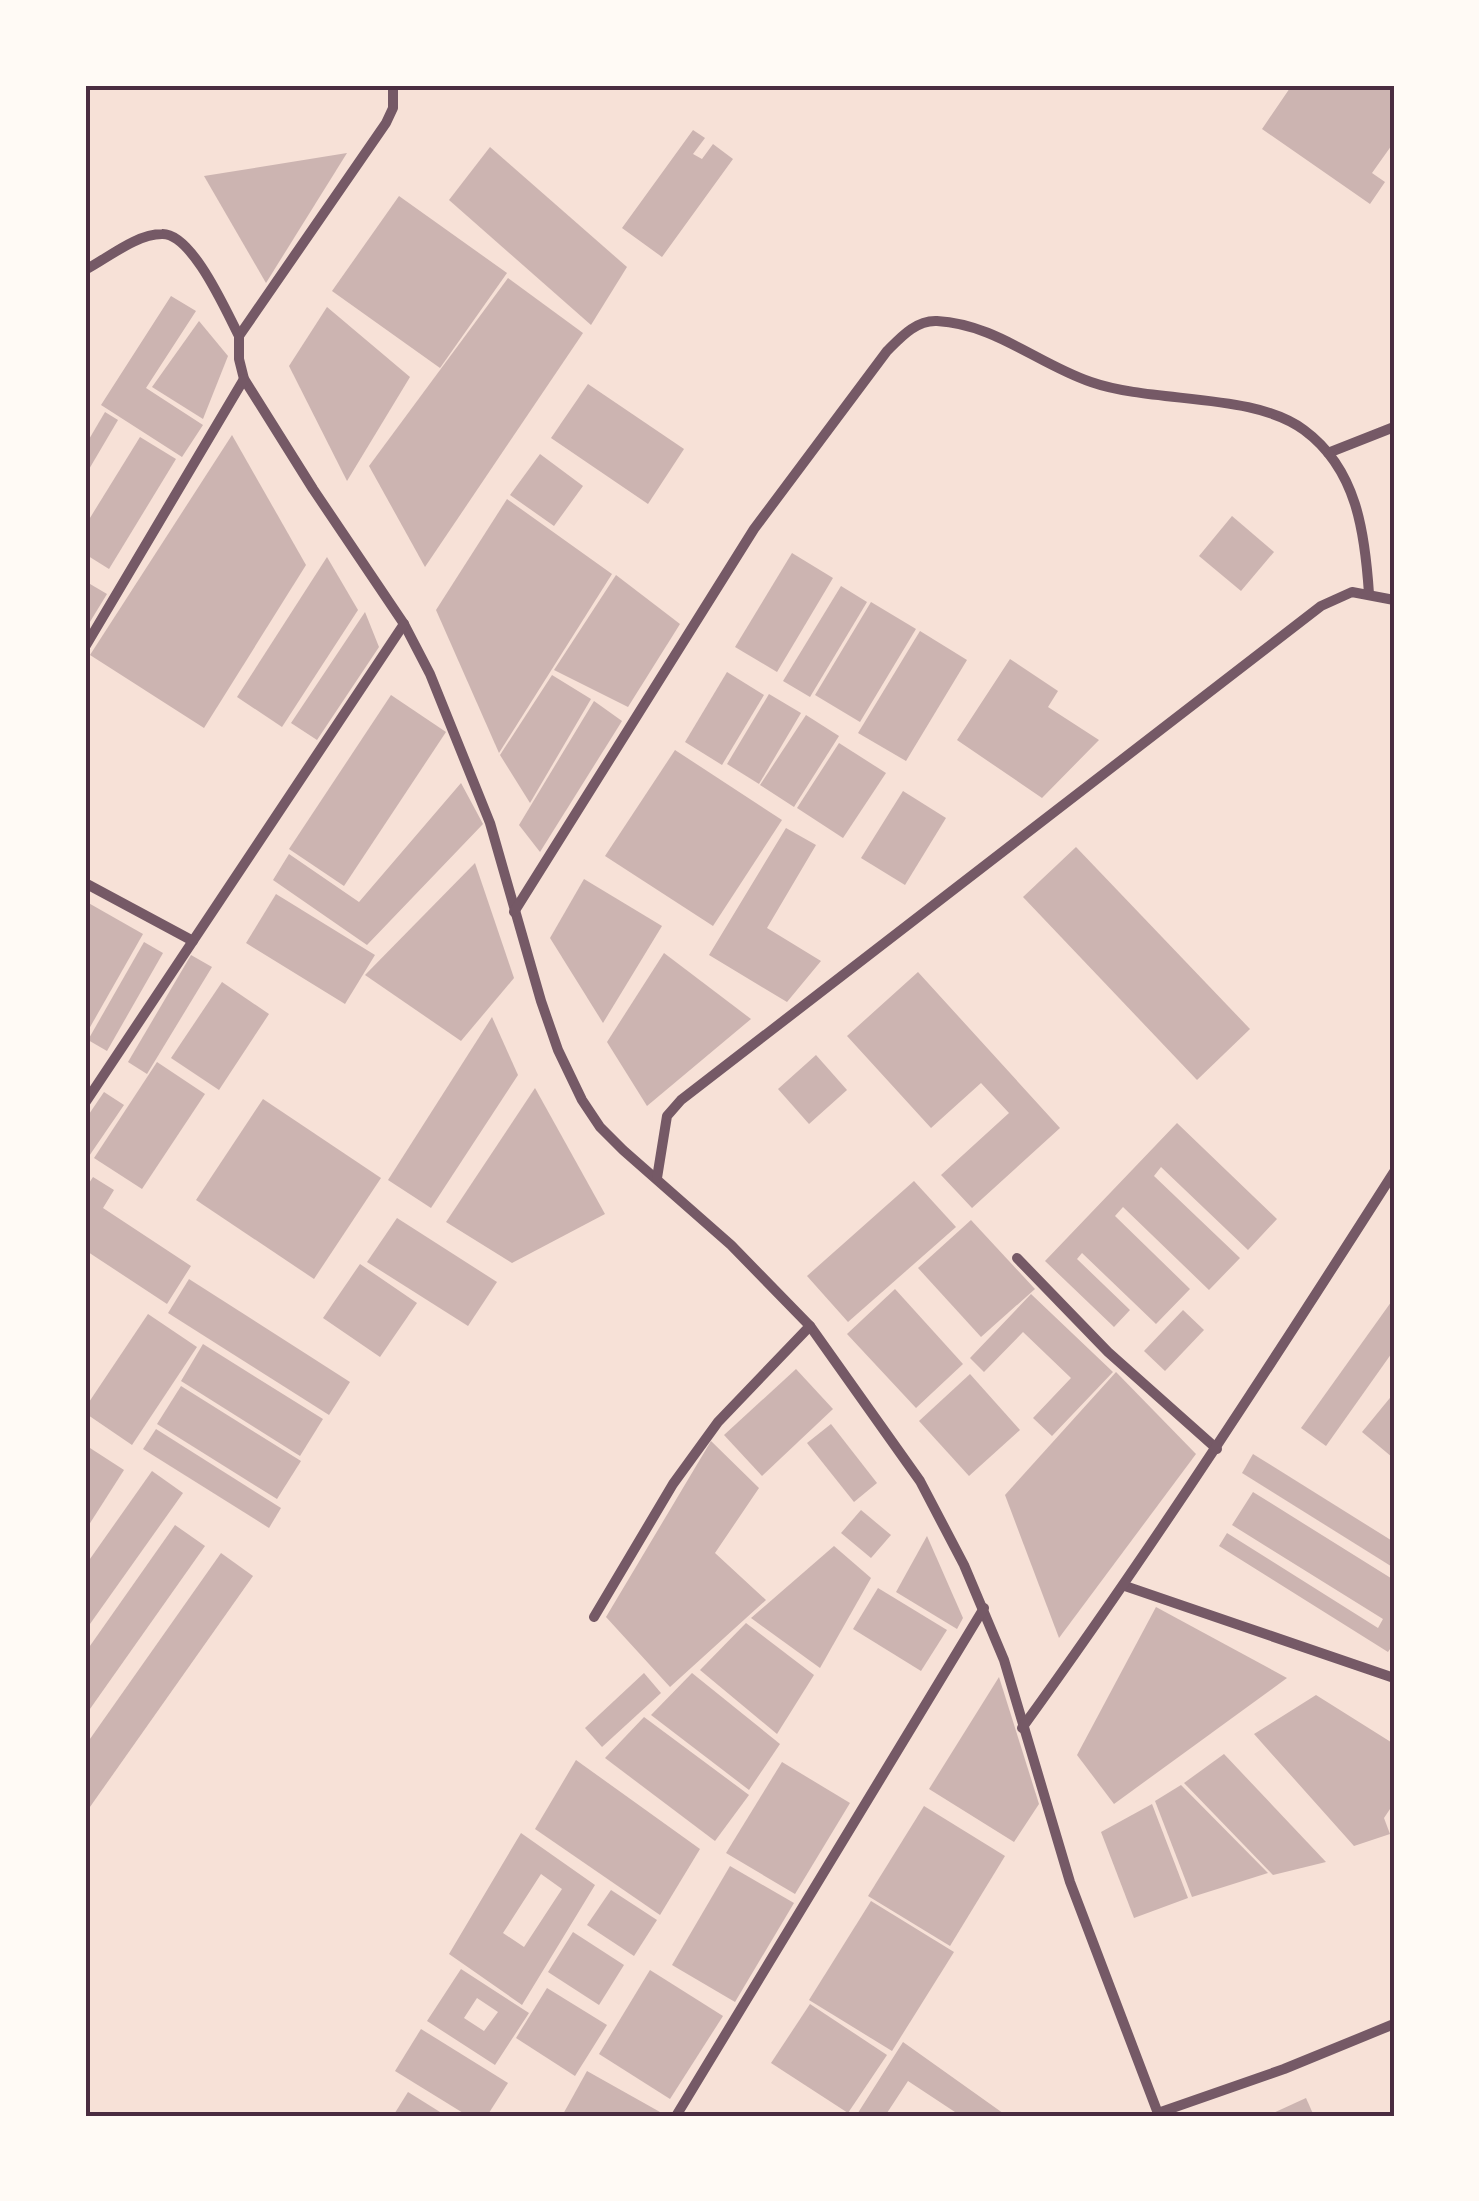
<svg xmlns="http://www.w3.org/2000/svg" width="1479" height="2201" font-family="Manrope,sans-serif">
  <rect width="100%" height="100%" fill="#f7e1d7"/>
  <g fill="#ccb4b1" fill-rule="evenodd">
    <polygon points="1292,85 1394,85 1394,142 1372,173 1385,182 1370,204 1262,129"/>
    <polygon points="693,130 705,138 693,154 702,159 713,144 733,159 662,257 622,228"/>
    <polygon points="490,147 627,267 591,325 449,200"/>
    <polygon points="347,153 266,283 204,176"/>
    <polygon points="399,196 507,273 440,368 332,291"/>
    <polygon points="508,278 583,333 425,567 369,466"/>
    <polygon points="171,296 196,311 146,388 203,425 182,457 101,405"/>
    <polygon points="327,307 410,377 347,481 289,366"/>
    <polygon points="199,321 228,356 203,419 152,387"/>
    <polygon points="588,384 684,449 648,504 551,438"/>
    <polygon points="105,412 118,420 85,476 85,446"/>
    <polygon points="232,435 306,565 204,728 90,655"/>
    <polygon points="140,437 176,459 109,569 85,554 85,526"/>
    <polygon points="540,454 583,486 554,526 510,495"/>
    <polygon points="507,499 612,574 499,753 436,610"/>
    <polygon points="1232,516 1274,552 1241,591 1199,556"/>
    <polygon points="792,553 833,578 777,672 735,647"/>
    <polygon points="327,557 358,610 282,727 237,697"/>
    <polygon points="616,575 680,624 628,707 554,670"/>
    <polygon points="85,581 107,594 85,630"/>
    <polygon points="841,586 867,602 810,697 783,681"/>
    <polygon points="871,602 916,629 860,722 815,695"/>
    <polygon points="365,612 379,647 317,740 291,723"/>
    <polygon points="920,631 967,660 906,761 858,733"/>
    <polygon points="1010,659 1058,691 1048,707 1099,740 1042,798 957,740"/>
    <polygon points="727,672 764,695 722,765 685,742"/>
    <polygon points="552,675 591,699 530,803 500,755"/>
    <polygon points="769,694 801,713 759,784 727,764"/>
    <polygon points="391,695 446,732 344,886 289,849"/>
    <polygon points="594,701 622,721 540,852 519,825"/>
    <polygon points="806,715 839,736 794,807 760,785"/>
    <polygon points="839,743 886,773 843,838 797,808"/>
    <polygon points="675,750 782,820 713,926 605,856"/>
    <polygon points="461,783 483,824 367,945 273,880 289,854 359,902"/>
    <polygon points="903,791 946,818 905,885 861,858"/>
    <polygon points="786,828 816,845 767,928 821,961 787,1002 709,955"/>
    <polygon points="1076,847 1250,1029 1197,1080 1023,897"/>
    <polygon points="475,863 514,978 461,1041 365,975"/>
    <polygon points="584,879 662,926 603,1023 550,938"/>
    <polygon points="276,894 375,955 345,1004 246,943"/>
    <polygon points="85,901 143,934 85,1036"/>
    <polygon points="144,942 163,953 107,1051 88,1040"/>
    <polygon points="664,953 751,1019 647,1106 607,1042"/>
    <polygon points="191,955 212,967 147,1074 128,1062"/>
    <polygon points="918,972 1060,1128 972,1208 941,1175 1009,1113 981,1083 931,1128 847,1036"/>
    <polygon points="222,982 269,1014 219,1090 171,1058"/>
    <polygon points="492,1017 518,1075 431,1208 388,1180"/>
    <polygon points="816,1055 847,1090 809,1124 778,1089"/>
    <polygon points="157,1062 205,1094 142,1189 94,1158"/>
    <polygon points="535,1088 605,1214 512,1263 446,1222"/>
    <polygon points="104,1092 124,1105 85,1162 85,1120"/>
    <polygon points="263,1099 381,1178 314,1279 196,1200"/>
    <polygon points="1177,1123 1277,1219 1248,1250 1161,1167 1154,1176 1240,1258 1209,1290 1123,1207 1115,1216 1190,1289 1156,1324 1082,1253 1077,1259 1130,1310 1114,1327 1045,1261"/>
    <polygon points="93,1177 114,1190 103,1208 191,1266 167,1304 85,1250 85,1189"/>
    <polygon points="914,1181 956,1227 848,1322 807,1276"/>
    <polygon points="397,1218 497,1282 468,1326 367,1262"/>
    <polygon points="971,1220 1035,1289 981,1337 918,1268"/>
    <polygon points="360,1264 417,1303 380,1357 323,1318"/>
    <polygon points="189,1279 350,1382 329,1415 168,1313"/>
    <polygon points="895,1289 963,1364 916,1408 847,1334"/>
    <polygon points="1031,1294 1113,1372 1052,1436 1033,1418 1071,1378 1023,1332 984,1372 970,1358"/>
    <polygon points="1394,1298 1394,1350 1326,1446 1301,1428"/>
    <polygon points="1183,1310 1204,1330 1165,1371 1144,1351"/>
    <polygon points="148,1314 197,1347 132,1445 85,1413 85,1408"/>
    <polygon points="203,1344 323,1419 300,1456 181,1381"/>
    <polygon points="796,1369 833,1409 762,1476 724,1435"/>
    <polygon points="1116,1372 1196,1454 1059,1638 1005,1495"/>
    <polygon points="970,1374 1020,1430 969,1476 919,1421"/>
    <polygon points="181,1386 301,1461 277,1499 157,1424"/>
    <polygon points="1394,1393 1394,1454 1392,1457 1362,1432"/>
    <polygon points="831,1424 877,1483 854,1502 807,1443"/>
    <polygon points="156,1429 281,1508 269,1528 143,1449"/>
    <polygon points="711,1441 759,1488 715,1553 766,1600 670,1687 606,1617"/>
    <polygon points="90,1448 124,1470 85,1531 85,1456"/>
    <polygon points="1253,1454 1394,1542 1394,1568 1242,1473"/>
    <polygon points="152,1471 183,1493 85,1631 85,1566"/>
    <polygon points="1253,1492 1394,1580 1394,1643 1388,1652 1219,1546 1227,1533 1378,1628 1383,1619 1232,1525"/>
    <polygon points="861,1510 891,1535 871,1558 841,1533"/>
    <polygon points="175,1525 205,1546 85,1716 85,1653"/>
    <polygon points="927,1536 963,1618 957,1629 896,1592"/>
    <polygon points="834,1546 871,1578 820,1668 751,1618"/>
    <polygon points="221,1553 253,1576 85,1814 85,1746"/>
    <polygon points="878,1588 947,1630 921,1671 853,1629"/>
    <polygon points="1156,1607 1287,1678 1114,1804 1077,1755"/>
    <polygon points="746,1623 814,1675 777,1734 700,1670"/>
    <polygon points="644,1673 661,1693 602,1747 585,1728"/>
    <polygon points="692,1673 780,1744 749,1790 651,1715"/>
    <polygon points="999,1677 1039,1804 1014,1842 929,1789"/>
    <polygon points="1316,1695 1394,1744 1394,1803 1384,1818 1390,1834 1354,1846 1254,1734"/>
    <polygon points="644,1717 749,1795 715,1841 605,1758"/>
    <polygon points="1224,1754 1326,1862 1273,1875 1184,1783"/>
    <polygon points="576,1760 700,1849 660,1915 535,1829"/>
    <polygon points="782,1762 850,1803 795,1894 726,1853"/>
    <polygon points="1181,1785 1268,1873 1192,1897 1155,1801"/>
    <polygon points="1152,1804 1188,1898 1134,1918 1101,1832"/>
    <polygon points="924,1806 1005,1856 950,1946 868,1896"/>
    <path d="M521,1833L595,1885L522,2005L449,1954ZM541,1874L562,1889L524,1947L503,1933Z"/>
    <polygon points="730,1866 794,1903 735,2002 672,1965"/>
    <polygon points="611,1890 657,1920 634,1956 587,1925"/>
    <polygon points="871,1901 954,1952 892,2051 809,2000"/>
    <polygon points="573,1932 624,1965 599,2005 548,1972"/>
    <path d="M461,1969L529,2013L495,2065L427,2021ZM477,1998L498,2012L484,2031L464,2018Z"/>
    <polygon points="650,1970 723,2016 670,2099 599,2054"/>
    <polygon points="547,1988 607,2025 575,2076 516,2038"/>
    <polygon points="810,2004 887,2055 848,2113 771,2063"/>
    <polygon points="421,2029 508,2083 487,2116 468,2116 395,2071"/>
    <polygon points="903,2042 1007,2116 961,2116 908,2081 885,2116 856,2116"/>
    <polygon points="587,2071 660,2112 658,2116 562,2116"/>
    <polygon points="408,2092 440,2112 437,2116 393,2116"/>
    <polygon points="1306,2098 1314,2116 1267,2116"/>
  </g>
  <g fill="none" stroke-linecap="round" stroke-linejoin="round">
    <g stroke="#755966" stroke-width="10">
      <polyline points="393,85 393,108 386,123 239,336 239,359 244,379 313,489 404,624 430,674 490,823 541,1001 558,1050 582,1100 600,1127 623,1150 731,1245 810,1326 920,1481 964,1565 1004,1660 1070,1882 1159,2116"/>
      <path d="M85,270C108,258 136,234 162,234C192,233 226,311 239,336"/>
      <polyline points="1328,453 1394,427"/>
      <polyline points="85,647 244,379"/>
      <polyline points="85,883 193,941"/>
      <path d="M514,912L754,529L887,351C901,337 916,320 937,321C995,324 1038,364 1091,382C1154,404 1253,392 1304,430C1357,469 1365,533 1369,594"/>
      <polyline points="85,1103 404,624"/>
      <polyline points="657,1178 667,1116 681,1100 1321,606 1352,592 1394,600"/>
      <polyline points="1017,1258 1108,1352 1217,1449"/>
      <polyline points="1125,1586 1394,1678"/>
      <polyline points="594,1617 673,1484 718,1422 810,1326"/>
      <path d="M1022,1728C1153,1547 1274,1360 1394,1172"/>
      <polyline points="1158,2113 1284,2069 1394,2024"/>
      <polyline points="676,2116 984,1608"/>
    </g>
  </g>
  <rect width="1479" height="2201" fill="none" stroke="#fffaf5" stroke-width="175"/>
  <rect x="88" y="88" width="1304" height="2026" fill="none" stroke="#4a2c40" stroke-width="4"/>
</svg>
